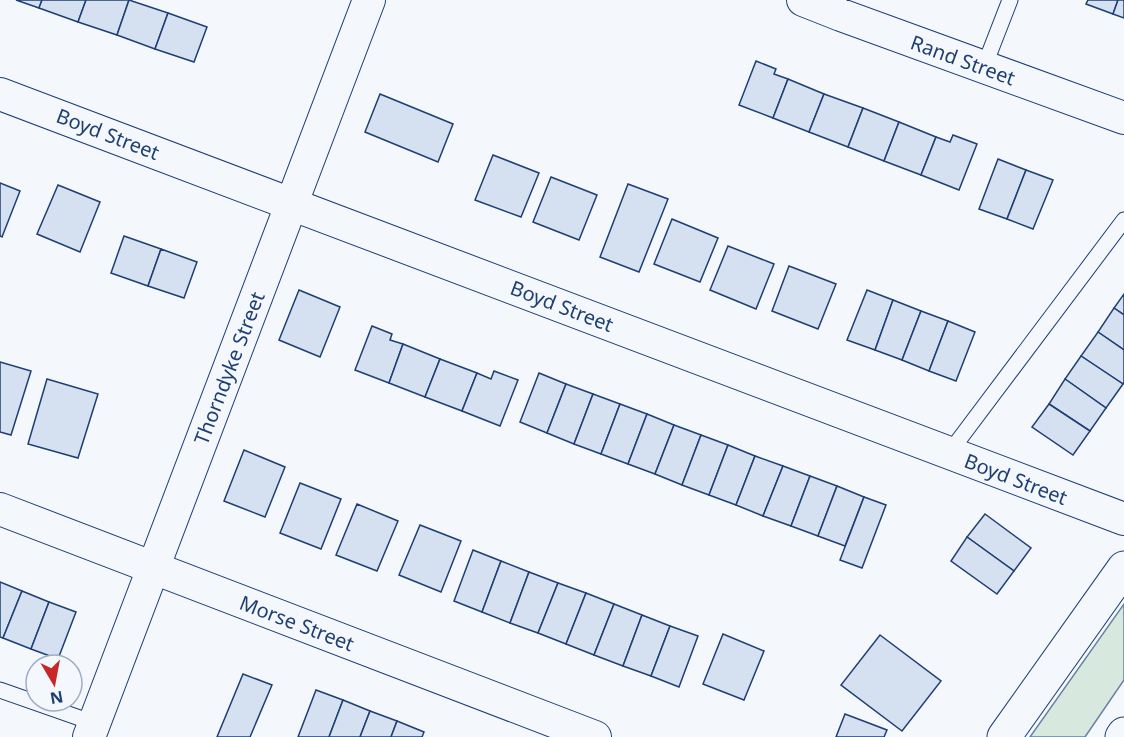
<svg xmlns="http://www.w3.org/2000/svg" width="1124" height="737" font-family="'Noto Sans',sans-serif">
  <rect width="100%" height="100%" fill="#f4f7fb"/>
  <polygon fill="#d7e8df" stroke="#687fa3" stroke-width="1.5" points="1124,604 1124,680 1085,737 1030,737"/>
  <g fill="#d5e0f0" stroke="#1d3f73" stroke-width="1.5">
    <polygon points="16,0 42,0 39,8"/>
    <polygon points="42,0 86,0 78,22 39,8"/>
    <polygon points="86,0 129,0 117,35 78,22"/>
    <polygon points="129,0 168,13 155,49 117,35"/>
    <polygon points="1088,0 1118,0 1113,14 1086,4"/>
    <polygon points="1118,0 1124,0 1124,18 1113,14"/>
    <polygon points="168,13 207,27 194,62 155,49"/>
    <polygon points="756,61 776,69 774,74 788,79 773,118 739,105"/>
    <polygon points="788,79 824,94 809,132 773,118"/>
    <polygon points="380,94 453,124 438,162 365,132"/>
    <polygon points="824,94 863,108 848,147 809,132"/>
    <polygon points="863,108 899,122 884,161 848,147"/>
    <polygon points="899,122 936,137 921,175 884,161"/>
    <polygon points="953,135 977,144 959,190 921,175 936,137 950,142"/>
    <polygon points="493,155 539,173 521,217 475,200"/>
    <polygon points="998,159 1026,170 1007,219 979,209"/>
    <polygon points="1026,170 1053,180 1033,229 1007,219"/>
    <polygon points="551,177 597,195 579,240 533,222"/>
    <polygon points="0,183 20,191 2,237 0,236"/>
    <polygon points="628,184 668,199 639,272 600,257"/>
    <polygon points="58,185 100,202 80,252 37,234"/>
    <polygon points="672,219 718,238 700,282 654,264"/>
    <polygon points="124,236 161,249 148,286 111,273"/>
    <polygon points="728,246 774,264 756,309 710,290"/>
    <polygon points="161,249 197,262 184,298 148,286"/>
    <polygon points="789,266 836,284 818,329 772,311"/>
    <polygon points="299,290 340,307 320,357 279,340"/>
    <polygon points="867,290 893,300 875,350 847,340"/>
    <polygon points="1124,294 1124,315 1114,308"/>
    <polygon points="893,300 921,311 902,360 875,350"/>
    <polygon points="1114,308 1124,315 1124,350 1098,332"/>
    <polygon points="921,311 948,321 929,371 902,360"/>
    <polygon points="948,321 975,332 956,381 929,371"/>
    <polygon points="372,326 392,334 390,340 403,344 389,383 355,370"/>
    <polygon points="1098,332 1124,350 1124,382 1123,384 1081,356"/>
    <polygon points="403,344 440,359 425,397 389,383"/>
    <polygon points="1081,356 1123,384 1106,408 1065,379"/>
    <polygon points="440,359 477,373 462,411 425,397"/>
    <polygon points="0,362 31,371 11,435 0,432"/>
    <polygon points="494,371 518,380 500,426 462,411 477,373 491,379"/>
    <polygon points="539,373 566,384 547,433 520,422"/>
    <polygon points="47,379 98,394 78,458 28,444"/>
    <polygon points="1065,379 1106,408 1090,431 1049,404"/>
    <polygon points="566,384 593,394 574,444 547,433"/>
    <polygon points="593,394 620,404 601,454 574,444"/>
    <polygon points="620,404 647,414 628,464 601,454"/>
    <polygon points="1049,404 1090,431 1073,455 1032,427"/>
    <polygon points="647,414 674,425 655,474 628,464"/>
    <polygon points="674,425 701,435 682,485 655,474"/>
    <polygon points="701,435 728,445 709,495 682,485"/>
    <polygon points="728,445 755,456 736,505 709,495"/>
    <polygon points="244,450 285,467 265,517 224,501"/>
    <polygon points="755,456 783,466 763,516 736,505"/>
    <polygon points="783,466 810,476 791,526 763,516"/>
    <polygon points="810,476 837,486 818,536 791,526"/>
    <polygon points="300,483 341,499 321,549 280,533"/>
    <polygon points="837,486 864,497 845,546 818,536"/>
    <polygon points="864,497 886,505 862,568 840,560"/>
    <polygon points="357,504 398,521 377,571 336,555"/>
    <polygon points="985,514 1031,548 1014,571 967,537"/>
    <polygon points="420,525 461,541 441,592 399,575"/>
    <polygon points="967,537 1014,571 997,594 951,561"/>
    <polygon points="473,550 501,561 482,612 454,601"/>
    <polygon points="501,561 529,572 510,623 482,612"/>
    <polygon points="529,572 558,583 538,633 510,623"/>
    <polygon points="0,582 22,591 3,638 0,637"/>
    <polygon points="558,583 586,593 566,644 538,633"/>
    <polygon points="22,591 49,602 31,649 3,638"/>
    <polygon points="586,593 614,604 594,655 566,644"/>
    <polygon points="49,602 76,612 58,659 31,649"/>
    <polygon points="614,604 642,615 623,666 594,655"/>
    <polygon points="642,615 670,626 651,676 623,666"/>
    <polygon points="670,626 698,636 679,687 651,676"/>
    <polygon points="723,634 764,651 744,700 703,684"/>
    <polygon points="880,635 941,681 902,731 841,685"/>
    <polygon points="243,674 272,685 250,737 217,737"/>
    <polygon points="316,690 343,700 329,737 298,737"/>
    <polygon points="343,700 370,711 360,737 329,737"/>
    <polygon points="370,711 397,721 391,737 360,737"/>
    <polygon points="845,714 887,730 884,737 836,737"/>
    <polygon points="397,721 424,732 422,737 391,737"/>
  </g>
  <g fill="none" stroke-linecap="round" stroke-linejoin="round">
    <defs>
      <g id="lane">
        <polyline points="984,67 1010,0"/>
        <polyline points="949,453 1124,220"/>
        <polyline points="0,690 94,723"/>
      </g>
      <g id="street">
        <polyline points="803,0 841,15 1124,118"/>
        <polyline points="0,94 1124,519"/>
        <polyline points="0,509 595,737"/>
        <polyline points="89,737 369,0"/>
      </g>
      <g id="secondary">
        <polyline points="1004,737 1124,568"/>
        <polyline points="1122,737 1124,734"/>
      </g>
    </defs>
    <use href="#lane" stroke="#1d3f73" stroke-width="17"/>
    <use href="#street" stroke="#1d3f73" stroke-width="34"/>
    <use href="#secondary" stroke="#1d3f73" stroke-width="35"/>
    <use href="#lane" stroke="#f4f7fb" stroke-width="15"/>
    <use href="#street" stroke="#f4f7fb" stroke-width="32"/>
    <use href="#secondary" stroke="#f4f7fb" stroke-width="33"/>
  </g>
  <g text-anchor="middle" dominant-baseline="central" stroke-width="4.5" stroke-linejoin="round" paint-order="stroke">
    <g font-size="20" fill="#1d3f73" stroke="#f4f7fb">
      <text transform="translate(963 60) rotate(20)">Rand Street</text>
      <text transform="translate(108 134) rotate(21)">Boyd Street</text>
      <text transform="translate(562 306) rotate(21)">Boyd Street</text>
      <text transform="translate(229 368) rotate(-69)">Thorndyke Street</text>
      <text transform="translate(1016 479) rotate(21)">Boyd Street</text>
      <text transform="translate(297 623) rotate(21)">Morse Street</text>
    </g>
  </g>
  <g transform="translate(54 683) rotate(170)"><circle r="28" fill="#f4f7fb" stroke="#9eadc5" stroke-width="1.5"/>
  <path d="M0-4.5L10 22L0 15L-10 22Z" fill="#c62828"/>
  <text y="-9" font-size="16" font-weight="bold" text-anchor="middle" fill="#1d3f73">N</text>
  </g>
</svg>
